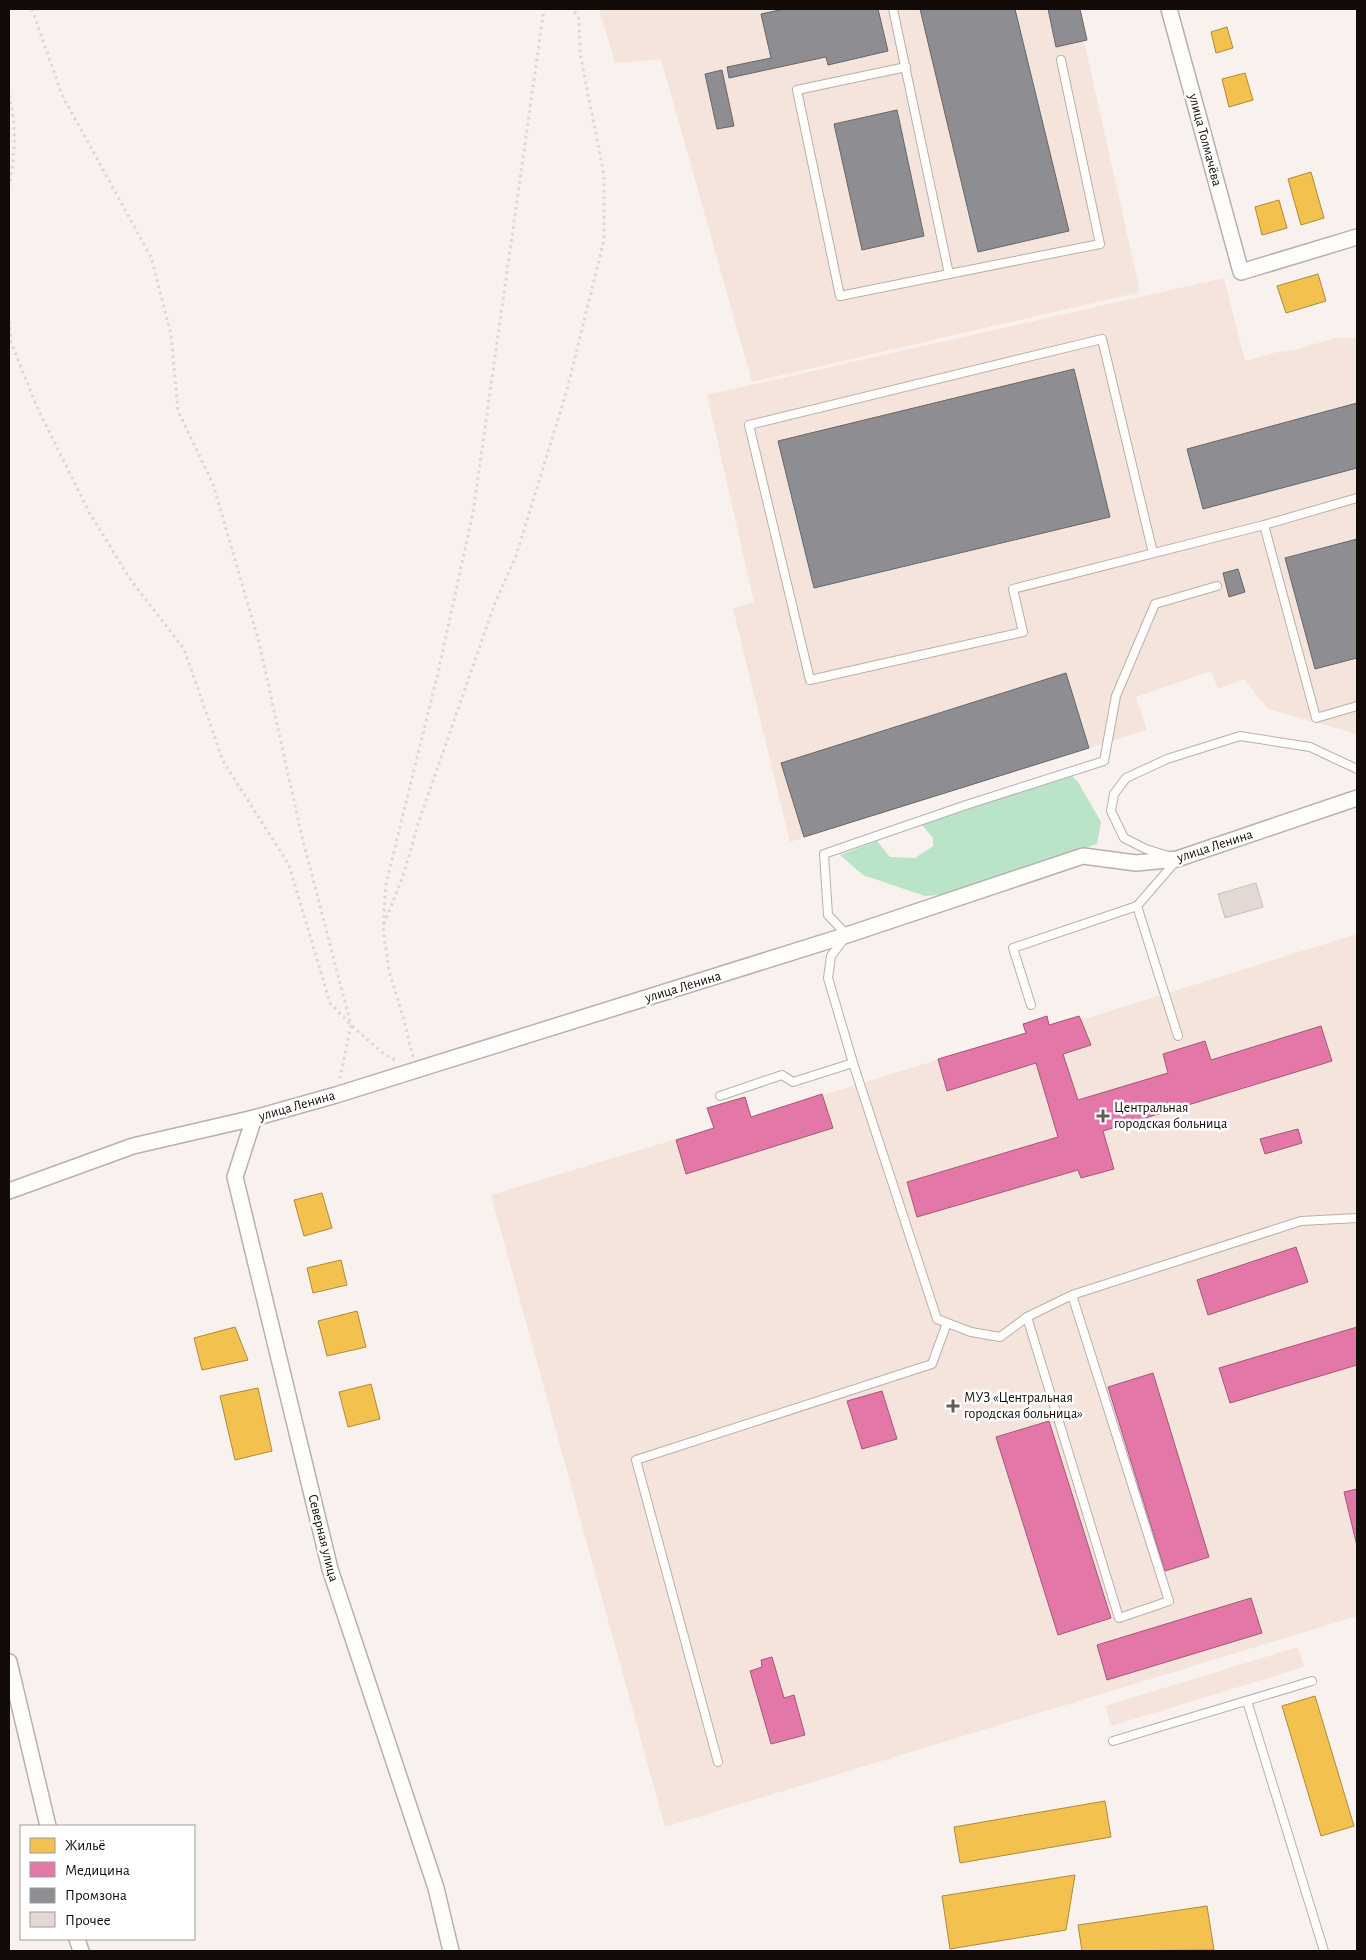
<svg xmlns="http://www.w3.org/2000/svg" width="1366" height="1960" font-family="'Alegreya Sans',sans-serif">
  <rect width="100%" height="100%" fill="#f9f1ed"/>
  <g fill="#f5e4dc">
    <polygon points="599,9 1048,9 1056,47 1084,41 1140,292 752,382 661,59 615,63"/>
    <polygon points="1224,278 1245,361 1277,352 1299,349 1335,338 1357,338 1357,734 1268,709 1244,679 1218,689 1211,671 1136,697 1147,730 790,842 733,608 754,602 707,395"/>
    <polygon points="1357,934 1357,1616 665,1827 491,1195 713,1128 707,1108 745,1097 751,1117 1025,1033 1023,1024 1047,1016 1050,1025 1079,1016 1081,1020"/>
    <polygon points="1298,1647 1304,1667 1111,1726 1105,1706"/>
  </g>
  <polygon fill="#b9e4c8" points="1070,774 1078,782 1101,822 1097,844 951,894 925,896 863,875 840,855 877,841 890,857 915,858 933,846 933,838 922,825"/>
  <g fill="#f2c14e" stroke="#af8a39">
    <polygon points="1227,27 1233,48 1216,53 1211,32"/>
    <polygon points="1245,73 1253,100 1229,107 1222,79"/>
    <polygon points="1311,172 1324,218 1301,225 1288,179"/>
    <polygon points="1279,200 1287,228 1262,235 1255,207"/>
    <polygon points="1318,274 1326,301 1286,313 1277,286"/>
    <polygon points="322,1193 332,1228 304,1236 294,1200"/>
    <polygon points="341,1260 347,1285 313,1293 307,1268"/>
    <polygon points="357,1311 366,1347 327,1356 318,1321"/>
    <polygon points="235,1327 248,1360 202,1370 194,1338"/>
    <polygon points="371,1384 380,1419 348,1427 339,1392"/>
    <polygon points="258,1388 272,1451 235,1460 220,1396"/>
    <polygon points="1315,1696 1354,1826 1321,1836 1282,1706"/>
    <polygon points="1105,1801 1111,1837 960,1863 954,1827"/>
    <polygon points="1075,1875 1066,1930 950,1949 942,1896"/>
    <polygon points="1207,1906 1214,1950 1082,1951 1078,1925"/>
  </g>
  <g fill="#e377a8" stroke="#a55778">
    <polygon points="1047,1016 1049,1025 1079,1016 1081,1020 1091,1045 1063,1054 1078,1100 1168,1073 1163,1054 1205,1041 1211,1060 1321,1026 1332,1061 1103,1131 1114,1169 1081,1178 1078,1170 917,1217 907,1182 1058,1137 1036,1063 947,1091 938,1059 1026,1033 1023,1024"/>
    <polygon points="822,1094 833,1128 686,1174 676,1140 714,1128 707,1108 745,1097 751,1117"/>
    <polygon points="1298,1129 1302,1143 1265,1154 1260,1139"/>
    <polygon points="1296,1247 1308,1282 1208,1315 1197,1280"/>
    <polygon points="1357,1327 1357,1365 1230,1403 1219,1368"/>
    <polygon points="1153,1373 1209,1557 1165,1571 1108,1387"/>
    <polygon points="882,1391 897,1439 862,1449 847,1401"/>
    <polygon points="1049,1421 1111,1618 1058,1635 996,1437"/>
    <polygon points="1357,1489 1357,1546 1344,1492"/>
    <polygon points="1251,1598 1262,1633 1107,1680 1097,1645"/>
    <polygon points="772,1657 784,1698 794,1695 805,1735 771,1744 750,1671 762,1667 761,1660"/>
  </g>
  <g fill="#8d8d92" stroke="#686669">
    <polygon points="784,9 878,9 888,51 828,65 826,57 729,78 727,67 771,58 761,14"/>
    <polygon points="920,9 1015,9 1069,231 978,252"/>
    <polygon points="1048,9 1080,9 1087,40 1056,47"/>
    <polygon points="722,70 734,126 717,129 705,74"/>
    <polygon points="897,110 924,236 862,250 834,124"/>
    <polygon points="1074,369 1110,517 814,588 778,441"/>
    <polygon points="1357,403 1357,468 1203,509 1187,449"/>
    <polygon points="1357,539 1357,658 1315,669 1285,558"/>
    <polygon points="1238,569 1245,592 1229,597 1223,573"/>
    <polygon points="1066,673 1089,748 804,837 781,763"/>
  </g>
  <polygon fill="#e3d8d3" stroke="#c9c1bd" points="1256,883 1263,907 1225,918 1218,894"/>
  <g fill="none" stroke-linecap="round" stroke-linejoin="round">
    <defs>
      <g id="service">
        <polyline points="893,9 949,274 1100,244 1061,60"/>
        <polyline points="906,67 797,90 840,296 949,274"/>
        <polyline points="1357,498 1264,525 1316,718 1357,706"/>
        <polyline points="1153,553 1102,339 749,425 810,680 1023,632 1013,589 1264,525"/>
        <polyline points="1168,856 1146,849 1124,838 1111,811 1114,794 1126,778 1167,759 1240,736 1310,747 1357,769"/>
        <polyline points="1176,861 1137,906 1178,1036"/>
        <polyline points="1031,1005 1013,948 1137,906"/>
        <polyline points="853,1063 937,1319 971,1332 1000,1337 1027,1317"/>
        <polyline points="720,1096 782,1075 793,1082 853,1063 828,978 831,956 847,935 828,915 824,854 966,805 1104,761 1116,696 1155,604 1217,586"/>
        <polyline points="1072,1295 1169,1601 1119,1618 1027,1317 1072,1295 1301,1221 1357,1218"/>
        <polyline points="1247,1701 1324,1951"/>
        <polyline points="1113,1741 1312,1681"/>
        <polyline points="718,1762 636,1460 932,1364 947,1323"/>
      </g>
      <g id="minor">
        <polyline points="1169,9 1241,272 1357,237"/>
        <polyline points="254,1118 235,1177 330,1569 436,1888 451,1951"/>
        <polyline points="9,1191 133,1146 254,1118 336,1095 847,935 1083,856 1136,863 1177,859 1357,798"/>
        <polyline points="9,1662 48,1826"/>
        <polyline points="77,1939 81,1951"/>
      </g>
    </defs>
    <use href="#service" stroke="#b8b0ad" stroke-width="10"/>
    <use href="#minor" stroke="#b8b0ad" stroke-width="18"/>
    <g stroke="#d9d7d5" stroke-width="3" stroke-dasharray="2.5 4" stroke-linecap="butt">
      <polyline points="32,9 62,95 151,257 171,334 178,411 213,484 259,642 301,833 351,1025 340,1078"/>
      <path d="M9,95C17,127 15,155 9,187"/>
      <polyline points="9,321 11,342 37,407 89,512 130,579 184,649 223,761 289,865 330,1003 351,1025 384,1054 395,1060"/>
      <polyline points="384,924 403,876 419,821 495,603 516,556 567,390 604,240 604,175 580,53 579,19 573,9"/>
      <polyline points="413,1057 404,1020 389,971 383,928 386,884 437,677 473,513 544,9"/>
    </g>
    <use href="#service" stroke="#fefdfc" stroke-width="8"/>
    <use href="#minor" stroke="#fefdfc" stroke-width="15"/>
  </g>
  <g fill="#645c58" stroke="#fff" stroke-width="2">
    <path d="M1100.5 1108.5h5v5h5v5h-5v5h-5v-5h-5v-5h5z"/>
    <path d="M950.5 1398.5h5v5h5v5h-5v5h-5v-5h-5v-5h5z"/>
  </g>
  <g text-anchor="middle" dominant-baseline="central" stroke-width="5" stroke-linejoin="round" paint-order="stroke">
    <g font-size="14" fill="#130b08" stroke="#fff">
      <text transform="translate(1205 140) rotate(75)">улица Толмачёва</text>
      <text transform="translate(1215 846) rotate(-18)">улица Ленина</text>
      <text transform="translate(683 987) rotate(-17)">улица Ленина</text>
      <text transform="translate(297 1106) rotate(-16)">улица Ленина</text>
      <text transform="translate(323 1538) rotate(76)">Северная улица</text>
    </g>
    <g font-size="14" fill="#130b08" stroke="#fff" text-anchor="start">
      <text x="1114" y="1108">Центральная<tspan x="1114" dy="16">городская больница</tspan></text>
      <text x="964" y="1398">МУЗ «Центральная<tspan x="964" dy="16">городская больница»</tspan></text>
    </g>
  </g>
  <rect width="1366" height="1960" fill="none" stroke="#130b08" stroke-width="20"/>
  <rect x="20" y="1825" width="175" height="115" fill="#ffffff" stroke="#a19d9c"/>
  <rect x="30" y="1838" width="25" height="15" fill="#f2c14e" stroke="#a19d9c"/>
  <text x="65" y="1850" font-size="15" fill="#130b08">Жильё</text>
  <rect x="30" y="1862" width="25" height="15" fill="#e377a8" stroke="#a19d9c"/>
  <text x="65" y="1875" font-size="15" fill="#130b08">Медицина</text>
  <rect x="30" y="1888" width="25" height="15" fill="#8d8d92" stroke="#a19d9c"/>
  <text x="65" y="1900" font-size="15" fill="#130b08">Промзона</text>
  <rect x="30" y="1912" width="25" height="15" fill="#e3d8d3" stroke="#a19d9c"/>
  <text x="65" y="1925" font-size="15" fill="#130b08">Прочее</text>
</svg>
